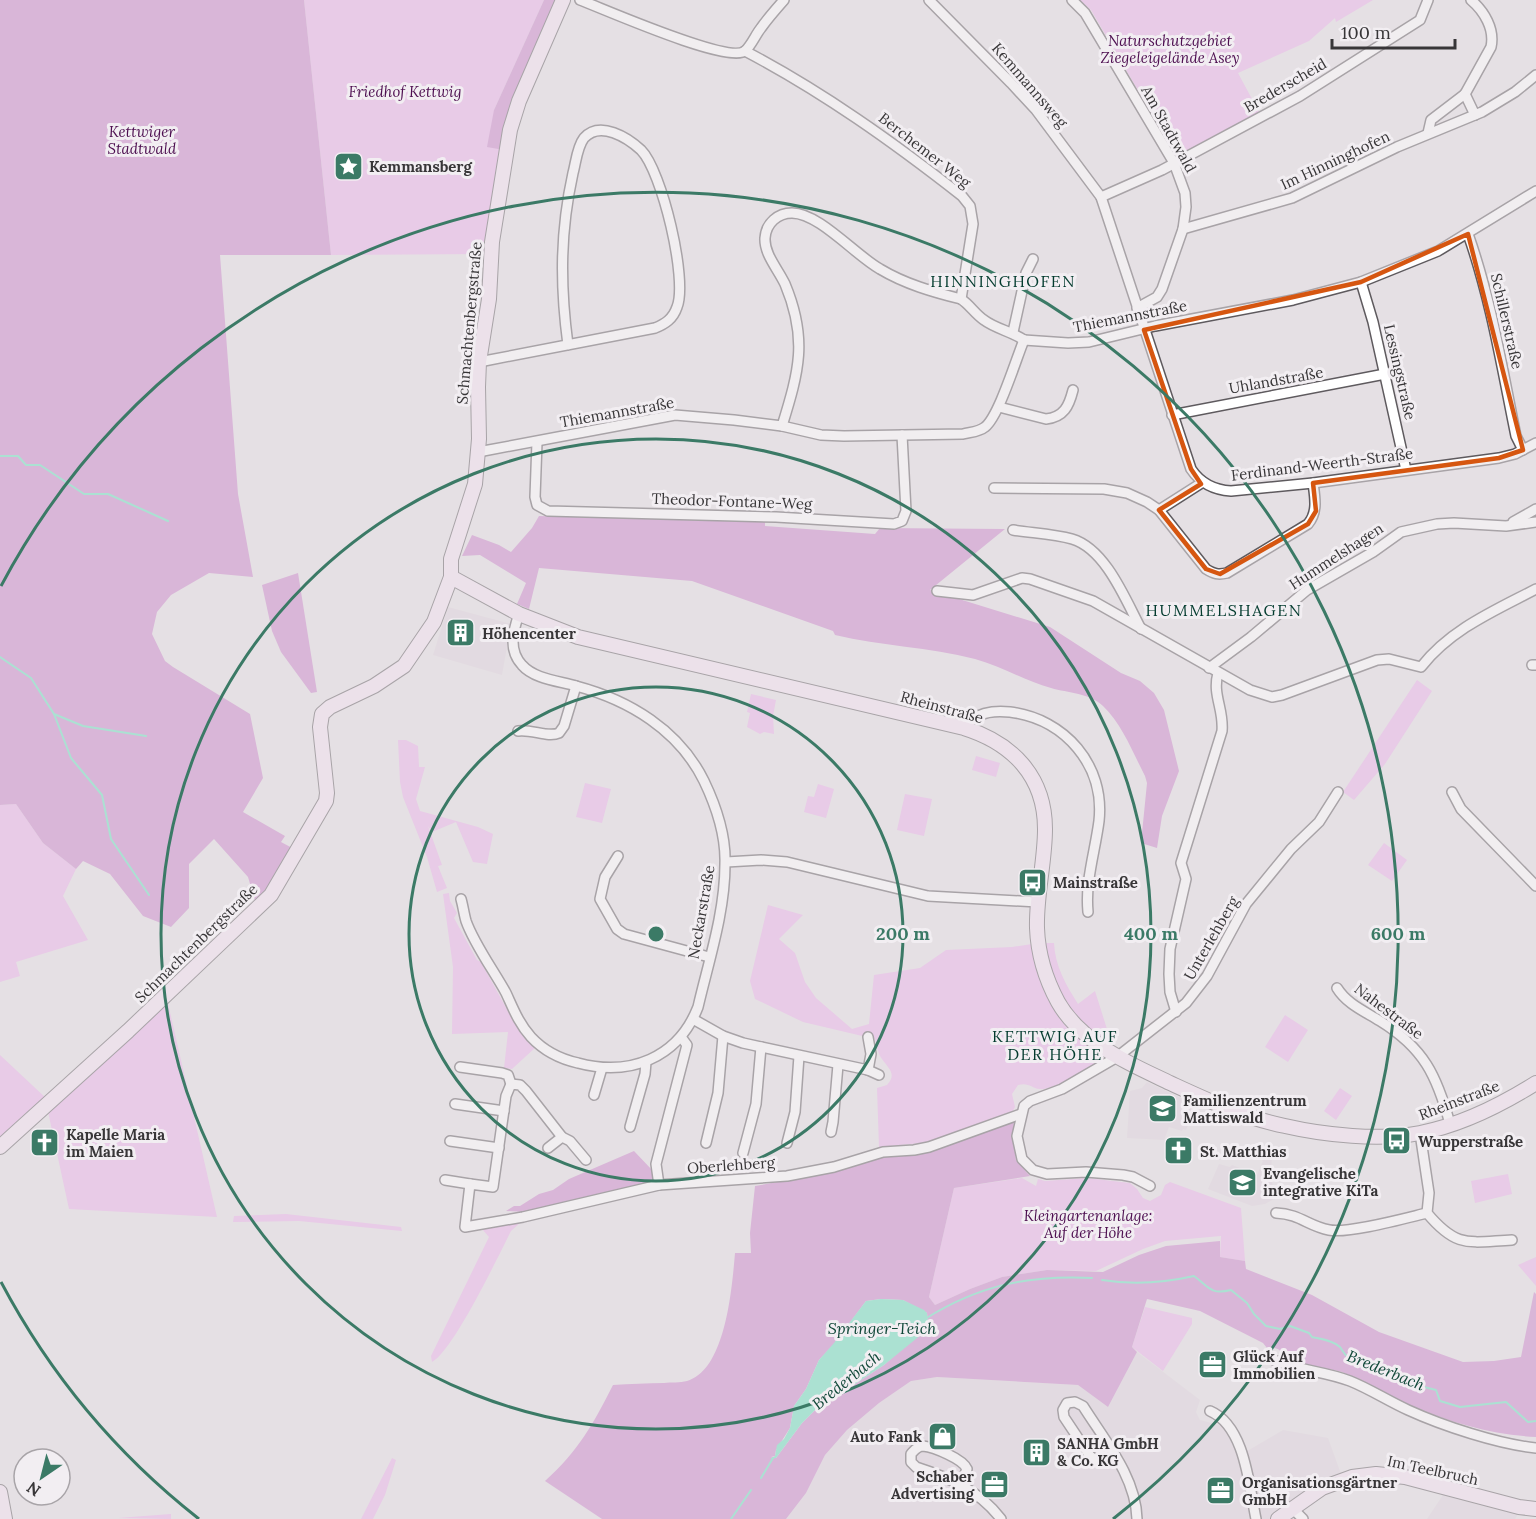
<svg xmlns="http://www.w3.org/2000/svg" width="1536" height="1519" font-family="Lora,serif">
  <rect width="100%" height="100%" fill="#e5e0e4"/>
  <g fill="#ded3dd">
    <polygon points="448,607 511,624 502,675 433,655"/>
    <polygon points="1147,1082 1196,1105 1186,1130 1183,1129 1182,1131 1169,1127 1164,1140 1127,1138 1130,1091 1142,1088"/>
    <polygon points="1263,1151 1272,1155 1271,1170 1274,1199 1265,1204 1252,1206 1208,1189 1219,1164 1230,1167 1232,1165 1257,1175 1263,1161 1260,1159"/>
    <polygon points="1137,1352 1200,1400 1196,1412 1200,1420 1223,1426 1227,1432 1237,1457 1283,1430 1328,1438 1341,1474 1281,1511 1292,1519 786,1519 806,1493 825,1455 847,1430 879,1403 911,1381 937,1377 1078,1385 1108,1407"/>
    <polygon points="1443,1495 1518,1514 1515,1519 1427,1519"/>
  </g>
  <g fill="#eab1ea">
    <polygon points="304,0 544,0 494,110 504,150 487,254 331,255"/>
    <polygon points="1080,0 1373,0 1336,22 1335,18 1309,41 1238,73 1259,112 1177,157 1091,10"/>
    <polygon points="1417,680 1432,691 1385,764 1354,800 1343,792"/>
    <polygon points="751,694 776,700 773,716 774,734 764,732 760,734 747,727 750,713 747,712"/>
    <polygon points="398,740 406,740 418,746 419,767 425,767 416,799 420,811 478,827 493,834 487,864 473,862 456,822 432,832 428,826 442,865 438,866 447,888 437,892 427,857 403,797 400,782"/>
    <polygon points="976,756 1000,763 996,777 972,770"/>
    <polygon points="585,783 611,789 602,823 576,817"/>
    <polygon points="818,784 834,789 826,818 804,812 808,796 814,797"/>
    <polygon points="905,794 932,799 924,836 897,830"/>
    <polygon points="16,804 43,843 76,869 63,896 88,940 16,962 20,976 0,982 0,805"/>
    <polygon points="1384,843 1407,860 1392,881 1368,865"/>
    <polygon points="449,893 450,901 457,913 454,918 477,960 481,962 515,1024 536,1047 512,1069 504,1068 508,1032 452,1034 453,967 443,894"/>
    <path d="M768,905L803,915L779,939L795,953L805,982L816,998L852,1029L869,1024L874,975L920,968L946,950L1012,947L1032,944C1037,971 1044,997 1061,1020C1070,1033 1085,1041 1096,1053C1097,1057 1098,1059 1096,1062C1093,1070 1049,1091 1040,1089C1031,1088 1029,1082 1018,1085L1012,1094L1015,1107L1011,1114L932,1142L879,1147L877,1088L887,1085C897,1074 889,1069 882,1059C878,1054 877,1046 875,1039L803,1022L755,999L750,981Z"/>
    <path d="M1045,943H1054C1055,966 1066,985 1078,1004L1095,991L1112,1045C1107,1042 1100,1040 1095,1036C1068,1016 1050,976 1045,943Z"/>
    <polygon points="167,999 217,1217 69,1209 47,1107"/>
    <polygon points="1285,1015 1308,1030 1288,1062 1265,1047"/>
    <polygon points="0,1055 48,1100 0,1139"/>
    <polygon points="1340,1088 1352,1096 1336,1120 1324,1111"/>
    <polygon points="1508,1174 1512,1194 1475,1203 1471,1181"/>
    <polygon points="1022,1178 1036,1186 1038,1179 1045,1181 1087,1178 1130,1183 1137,1189 1143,1198 1150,1201 1161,1195 1165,1185 1170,1182 1241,1208 1245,1261 1220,1257 1221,1236 1165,1241 1143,1249 1096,1271 1047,1270 1002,1277 970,1289 935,1305 929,1297 954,1188"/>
    <polygon points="286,1214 401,1227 402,1231 299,1221 233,1222 234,1216"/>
    <path d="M520,1223L511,1231C498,1257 453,1351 432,1362L431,1356L489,1237L482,1229Z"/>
    <polygon points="1536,1257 1536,1286 1518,1265"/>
    <polygon points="1145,1307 1192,1318 1192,1324 1163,1371 1132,1347"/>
    <polygon points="392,1458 396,1460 385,1495 373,1519 361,1519"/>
    <polygon points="171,1514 171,1519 118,1518"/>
  </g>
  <g fill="#c984ca" fill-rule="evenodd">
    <polygon points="0,0 304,0 331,255 220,255 238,494 253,577 209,573 171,595 157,612 152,634 165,661 173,667 250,714 263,778 243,812 285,836 281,842 296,850 256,904 248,877 214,839 189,864 189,908 171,927 143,916 110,874 83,861 76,869 43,843 16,804 0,805"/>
    <polygon points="544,0 561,0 504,150 487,147 494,110"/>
    <path d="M539,516L765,522V526L875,534L880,528L1005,529L930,590L1050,627L1121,673L1140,681L1154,693L1164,710L1179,771L1162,816L1157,848L1141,843L1147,783L1145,776C1133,753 1122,724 1103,706C1090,693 1068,693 1051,688C1025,681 1001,666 975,659C929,647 881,646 835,635L833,631L692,581L539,568L529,609L517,604L526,583L480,555L462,556L472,535L499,545L511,552L532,528Z"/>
    <polygon points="298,573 317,692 311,693 281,652 272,631 262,585"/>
    <path d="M1014,1121L1013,1140L1016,1160L1030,1176L954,1188L929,1297L935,1305L970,1289L1002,1277L1047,1270L1103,1272L1139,1255L1166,1246L1220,1241V1257L1245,1261L1246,1269L1312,1295L1379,1332L1463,1362L1494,1361L1521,1357L1534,1292L1536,1294V1437C1493,1435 1452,1423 1412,1406C1388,1396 1366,1382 1342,1372C1327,1367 1305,1368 1292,1363C1280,1357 1285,1346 1267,1348L1263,1343L1200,1311L1147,1299L1132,1347L1137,1352L1108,1407L1078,1385L937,1377L911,1381L879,1403L847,1430L825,1455L806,1493L786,1519H602L545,1481C579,1450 592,1426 613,1385C630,1384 647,1383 664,1383C671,1382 680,1383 687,1381C726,1370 732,1287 735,1253H751L750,1233L755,1186L816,1175ZM881,1299L903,1300L927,1313L928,1326L884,1365L852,1386L829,1398L824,1406L815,1410L802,1423L776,1458L771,1457L775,1456L776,1450L790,1428L794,1406L806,1389L819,1360L834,1344L866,1301Z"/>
    <polygon points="634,1151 653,1171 655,1182 524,1212 506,1211 514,1206 520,1206 539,1194 553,1190 569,1179"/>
  </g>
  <polygon fill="#65e2bd" points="881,1299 903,1300 924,1310 927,1313 928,1326 922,1334 884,1365 852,1386 829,1398 825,1406 815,1410 802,1423 776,1458 770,1459 775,1456 777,1445 784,1439 790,1428 794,1406 806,1389 819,1360 834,1343 866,1301"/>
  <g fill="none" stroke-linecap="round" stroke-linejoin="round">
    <g stroke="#65e2bd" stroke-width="2">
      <polyline points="0,456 18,456 26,465 40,465 84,494 108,494 168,521"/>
      <polyline points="0,657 31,678 54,714 71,758 102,795 111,839 149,895"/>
      <polyline points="54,714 83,726 146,736"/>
      <path d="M1102,1280C1133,1285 1163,1283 1194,1276C1209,1287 1210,1295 1231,1290L1247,1303L1254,1314L1266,1326L1280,1329L1290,1326L1309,1333L1312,1337C1321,1339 1332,1340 1340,1347C1343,1351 1344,1355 1349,1358L1396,1374L1409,1383L1422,1384L1424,1387L1436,1390L1440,1401L1460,1407L1506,1402L1528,1422L1536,1421"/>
      <path d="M925,1319C979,1285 1029,1275 1092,1278"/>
      <polyline points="761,1478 773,1458"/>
      <polyline points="731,1519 751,1490"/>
    </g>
    <defs>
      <g id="street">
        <path d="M580,0C604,9 728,64 745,51C751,46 756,34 761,28C768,18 776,9 784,0"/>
        <path d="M929,0L1011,83L1036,110L1101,197L1191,469C1201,484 1214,490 1231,491L1313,483L1499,458L1515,454L1536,443"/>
        <polyline points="1072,0 1085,13 1174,163 1185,193 1186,207 1183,229 1162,289 1157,297 1137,308"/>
        <path d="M745,51C823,92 893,142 962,196L970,206L973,224L961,299C970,305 975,314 984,320C996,329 1011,331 1024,340"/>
        <path d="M1465,94L1491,47C1495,29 1484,11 1471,0"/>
        <polyline points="1465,94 1475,115"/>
        <polyline points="1428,133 1431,120 1465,94"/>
        <polyline points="1101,197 1162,170 1300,96 1420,20 1428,0"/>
        <polyline points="1183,229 1292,198 1397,147 1482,112 1515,92 1536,75"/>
        <path d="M1468,234C1491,299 1502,368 1516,436L1523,450"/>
        <polyline points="1361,282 1373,322 1406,470"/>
        <polyline points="1013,332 1026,273 1033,259"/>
        <polyline points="1024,340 1068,343 1089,342 1155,326 1293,300 1361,282 1438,251 1536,191"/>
        <path d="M479,362L655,328C665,324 673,319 677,307C688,280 662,171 641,150C628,138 600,120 584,138C577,147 576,162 573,173C560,232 560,285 568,345"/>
        <path d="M999,407L1046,419C1064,417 1069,406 1073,390"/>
        <polyline points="1172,415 1385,374"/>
        <path d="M782,426C799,371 808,339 785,284C778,269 764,254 765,238C766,223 778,213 792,213C819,213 855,255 880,269C905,284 933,292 961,299"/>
        <polyline points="537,442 535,497 537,505 548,511 776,517 894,524 902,521 906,511 902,435"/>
        <path d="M478,452L675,415L734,420L782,426L821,435L844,436L963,434C971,432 979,432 985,427C999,416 1016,359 1024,340"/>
        <path d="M994,488L1104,489L1127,493L1147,502L1159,510L1206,569C1214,574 1218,575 1227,573L1308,524C1318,512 1315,498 1313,483"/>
        <polyline points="1159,510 1203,482"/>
        <polyline points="1513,522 1536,509"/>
        <path d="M1013,530C1032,533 1054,534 1072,539C1106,549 1126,601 1141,629"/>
        <path d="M937,591L973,595L1022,578L1030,579L1093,601L1250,690L1272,697L1282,695L1377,660L1389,659L1421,667C1451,629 1494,611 1536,589"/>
        <polyline points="1532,665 1536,665"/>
        <polyline points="1209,668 1251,637 1307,590 1373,552 1401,532 1437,524 1454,523 1506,526 1536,522"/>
        <path d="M964,728C974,713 993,710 1010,712C1065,719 1105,765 1099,821C1095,852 1085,881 1088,912"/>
        <path d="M518,731C532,729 548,738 559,733L564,726L576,686"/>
        <polyline points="1452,792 1461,809 1536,886"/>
        <polyline points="618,856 605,877 600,899 617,929 624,934 709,957"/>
        <polyline points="726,862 761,860 787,862 928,896 1038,902"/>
        <path d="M461,899C463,906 464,914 466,921C474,944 494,971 506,993C513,1008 519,1024 531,1037C544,1051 560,1059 578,1063C630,1077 678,1058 698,1007C709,960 725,912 725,864C726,836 716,806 704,781C679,730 629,700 576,686C559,681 534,679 522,665C508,650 513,631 519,614"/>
        <path d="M1337,988C1347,1004 1364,1011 1380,1021C1424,1048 1437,1076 1450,1124"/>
        <path d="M1176,1012L1170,992L1169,974L1170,949L1186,879L1181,863L1222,731C1224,709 1212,695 1218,673"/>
        <polyline points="693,1019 723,1036 743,1043 868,1070 879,1075"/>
        <polyline points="460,1067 502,1073 508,1075 511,1084"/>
        <polyline points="868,1070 871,1054 868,1037"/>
        <polyline points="594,1095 602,1068"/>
        <polyline points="455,1104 504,1111"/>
        <polyline points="630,1127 645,1074 646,1062"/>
        <polyline points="831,1132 833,1122 838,1065"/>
        <path d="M1420,1133L1429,1193L1427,1213C1457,1249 1469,1242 1512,1240"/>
        <polyline points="450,1141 499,1148"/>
        <polyline points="706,1143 718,1093 723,1036"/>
        <polyline points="787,1143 795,1112 799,1056"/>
        <polyline points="548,1148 562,1137"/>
        <polyline points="743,1153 756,1104 761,1047"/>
        <polyline points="586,1160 570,1141 562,1137 526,1091 520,1085 511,1084 506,1096 493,1187 470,1184 465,1227 523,1217 659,1185 787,1176 834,1167 883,1152 914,1150 929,1147 1021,1114"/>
        <polyline points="445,1180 470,1184"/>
        <polyline points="659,1185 656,1164 687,1045 681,1037"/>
        <polyline points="1150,1186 1133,1177 1123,1175 1086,1172 1047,1174 1033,1170 1022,1159 1017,1136 1024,1106 1030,1101 1062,1089 1117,1057 1186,1003 1207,976 1246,904 1291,849 1319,822 1338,792"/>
        <path d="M1276,1213C1300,1214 1308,1226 1329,1230C1348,1234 1406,1218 1427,1213"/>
        <path d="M1274,1360C1300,1371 1324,1371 1350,1381C1370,1389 1388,1401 1408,1410C1443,1426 1498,1444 1536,1448"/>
        <path d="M1210,1411C1245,1426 1249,1485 1256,1519"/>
        <path d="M1115,1457L1096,1460L1090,1456L1064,1417L1063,1410L1067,1403L1075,1402L1083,1406C1105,1441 1136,1477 1137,1519"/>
        <path d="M961,1484L967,1469C963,1459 934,1447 923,1446C917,1446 914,1451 911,1454V1462L916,1467C950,1478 979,1490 1001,1519"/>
        <polyline points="1293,1509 1303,1519"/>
      </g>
      <g id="secondary">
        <path d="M451,577L519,614L578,637L964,728C1012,743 1045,776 1045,829C1045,862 1036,895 1037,928C1038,955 1045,978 1058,1002C1067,1018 1083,1034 1098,1044C1120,1060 1145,1071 1170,1083C1207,1100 1245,1118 1285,1126C1324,1135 1380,1141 1420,1133C1461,1125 1501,1105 1536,1083"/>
        <polyline points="0,1147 128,1031 271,895 326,801 327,793 320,727 322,714 330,707 374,686 404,666 434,622 451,577 451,559 475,484 479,439 478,387 479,362 489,299 492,242 510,130 519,101 563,0"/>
        <polyline points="0,1492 5,1519"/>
        <polyline points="1278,1519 1322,1488 1352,1477 1376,1474 1405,1477 1519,1507 1536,1509"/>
      </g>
    </defs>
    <use href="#street" stroke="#5e5a5e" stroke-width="12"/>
    <use href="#secondary" stroke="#5e5a5e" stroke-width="16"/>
    <use href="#street" stroke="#fff" stroke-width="9"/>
    <use href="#secondary" stroke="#f3e3f2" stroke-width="14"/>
  </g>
  <path d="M0 0H1536V1519H0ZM1468,234L1523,450L1499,458L1313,483L1316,511L1308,524L1220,574L1206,569L1159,510L1201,484L1191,469L1144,330L1361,282Z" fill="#e5e0e4" fill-opacity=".55" fill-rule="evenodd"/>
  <path fill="none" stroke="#d65610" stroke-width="4.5" stroke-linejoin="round" d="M1468,234L1523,450L1499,458L1313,483L1316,511L1308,524L1220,574L1206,569L1159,510L1201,484L1191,469L1144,330L1361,282Z"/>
  <g fill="none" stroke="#3b7a66" stroke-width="3">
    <circle cx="656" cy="934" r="247"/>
    <circle cx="656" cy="934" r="495"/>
    <path d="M199 1519A742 742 0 0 1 1 1282M1 586A742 742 0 1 1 1113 1519"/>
  </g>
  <defs>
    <symbol id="sight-square" viewBox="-11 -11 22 22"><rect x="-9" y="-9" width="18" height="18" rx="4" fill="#3b7a66" stroke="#f2eef2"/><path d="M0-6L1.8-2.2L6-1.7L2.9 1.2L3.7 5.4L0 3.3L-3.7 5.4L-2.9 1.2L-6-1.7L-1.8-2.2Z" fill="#fff"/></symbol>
    <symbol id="building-square" viewBox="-11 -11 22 22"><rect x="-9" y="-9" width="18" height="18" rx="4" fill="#3b7a66" stroke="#f2eef2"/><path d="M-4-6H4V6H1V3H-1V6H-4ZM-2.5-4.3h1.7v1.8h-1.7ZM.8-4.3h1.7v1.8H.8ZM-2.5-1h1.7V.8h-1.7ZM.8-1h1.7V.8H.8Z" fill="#fff"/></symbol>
    <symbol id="bus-square" viewBox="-11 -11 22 22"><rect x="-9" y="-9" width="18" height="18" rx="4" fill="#3b7a66" stroke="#f2eef2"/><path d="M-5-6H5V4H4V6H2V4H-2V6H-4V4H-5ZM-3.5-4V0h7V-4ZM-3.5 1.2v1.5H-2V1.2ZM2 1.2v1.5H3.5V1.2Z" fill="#fff"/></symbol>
    <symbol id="school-square" viewBox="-11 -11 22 22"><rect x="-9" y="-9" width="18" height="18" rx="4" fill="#3b7a66" stroke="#f2eef2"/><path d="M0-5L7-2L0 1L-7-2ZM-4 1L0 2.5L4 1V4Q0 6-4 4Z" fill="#fff"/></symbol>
    <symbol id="church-square" viewBox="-11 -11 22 22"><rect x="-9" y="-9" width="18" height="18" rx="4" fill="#3b7a66" stroke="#f2eef2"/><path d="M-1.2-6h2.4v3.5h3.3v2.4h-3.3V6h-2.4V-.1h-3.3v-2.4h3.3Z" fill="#fff"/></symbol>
    <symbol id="office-square" viewBox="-11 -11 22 22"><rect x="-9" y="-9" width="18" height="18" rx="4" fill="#3b7a66" stroke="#f2eef2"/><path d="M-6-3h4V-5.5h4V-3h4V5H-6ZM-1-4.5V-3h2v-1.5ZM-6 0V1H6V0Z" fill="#fff"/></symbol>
    <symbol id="shop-square" viewBox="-11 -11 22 22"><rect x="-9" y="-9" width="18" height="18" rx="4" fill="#3b7a66" stroke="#f2eef2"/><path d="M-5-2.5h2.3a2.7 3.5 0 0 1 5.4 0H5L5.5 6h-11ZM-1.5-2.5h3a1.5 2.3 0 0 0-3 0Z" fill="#fff"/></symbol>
  </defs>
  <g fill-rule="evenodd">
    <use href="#sight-square" x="332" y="150" width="33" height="33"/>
    <use href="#building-square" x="444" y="616" width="33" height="33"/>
    <use href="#bus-square" x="1016" y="866" width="33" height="33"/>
    <use href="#school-square" x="1146" y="1092" width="33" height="33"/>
    <use href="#bus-square" x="1380" y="1124" width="33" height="33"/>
    <use href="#church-square" x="28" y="1126" width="33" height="33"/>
    <use href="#church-square" x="1162" y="1134" width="33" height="33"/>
    <use href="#school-square" x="1226" y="1166" width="33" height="33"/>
    <use href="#office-square" x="1196" y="1348" width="33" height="33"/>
    <use href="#shop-square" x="926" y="1420" width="33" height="33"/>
    <use href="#building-square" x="1020" y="1436" width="33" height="33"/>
    <use href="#office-square" x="978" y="1468" width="33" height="33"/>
    <use href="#office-square" x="1204" y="1474" width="33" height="33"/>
  </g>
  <g text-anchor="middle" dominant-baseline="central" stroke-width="6" stroke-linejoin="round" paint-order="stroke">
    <g font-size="15" font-style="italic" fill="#4d0e50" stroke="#f2eef2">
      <text x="1170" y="40">Naturschutzgebiet<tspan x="1170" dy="17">Ziegeleigelände Asey</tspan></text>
      <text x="405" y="91">Friedhof Kettwig</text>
      <text x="142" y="131">Kettwiger<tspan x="142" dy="17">Stadtwald</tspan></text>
      <text x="1088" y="1215">Kleingartenanlage:<tspan x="1088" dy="17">Auf der Höhe</tspan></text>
    </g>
    <g font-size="15" fill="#383638" stroke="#f2eef2">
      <text transform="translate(1030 85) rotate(49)">Kemmannsweg</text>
      <text transform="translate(1285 85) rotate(-30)">Brederscheid</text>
      <text transform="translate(1169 129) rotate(61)">Am Stadtwald</text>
      <text transform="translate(925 150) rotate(38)">Berchemer Weg</text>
      <text transform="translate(1335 160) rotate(-25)">Im Hinninghofen</text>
      <text transform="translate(1130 316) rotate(-11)">Thiemannstraße</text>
      <text transform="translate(1507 321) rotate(77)">Schillerstraße</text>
      <text transform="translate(469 323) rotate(-85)">Schmachtenbergstraße</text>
      <text transform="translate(1400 372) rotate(77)">Lessingstraße</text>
      <text transform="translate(1276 380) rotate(-10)">Uhlandstraße</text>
      <text transform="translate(617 412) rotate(-10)">Thiemannstraße</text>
      <text transform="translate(1322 464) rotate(-7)">Ferdinand-Weerth-Straße</text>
      <text transform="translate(732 501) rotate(2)">Theodor-Fontane-Weg</text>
      <text transform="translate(1336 556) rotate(-33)">Hummelshagen</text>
      <text transform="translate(942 707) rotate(15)">Rheinstraße</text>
      <text transform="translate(701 912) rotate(-80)">Neckarstraße</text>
      <text transform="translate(1211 938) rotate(-60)">Unterlehberg</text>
      <text transform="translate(196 943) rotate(-44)">Schmachtenbergstraße</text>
      <text transform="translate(1389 1011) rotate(37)">Nahestraße</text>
      <text transform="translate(1459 1100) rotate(-21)">Rheinstraße</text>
      <text transform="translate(731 1165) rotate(-4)">Oberlehberg</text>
      <text transform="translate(1433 1470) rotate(12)">Im Teelbruch</text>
    </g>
    <g font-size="15" font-weight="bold" fill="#383638" stroke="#f2eef2" text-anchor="start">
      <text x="369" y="166">Kemmansberg</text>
      <text x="482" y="633">Höhencenter</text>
      <text x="1053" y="882">Mainstraße</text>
      <text x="1183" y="1100">Familienzentrum<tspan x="1183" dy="17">Mattiswald</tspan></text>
      <text x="66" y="1134">Kapelle Maria<tspan x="66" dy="17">im Maien</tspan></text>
      <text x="1418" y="1141">Wupperstraße</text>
      <text x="1200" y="1151">St. Matthias</text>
      <text x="1263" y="1173">Evangelische<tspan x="1263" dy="17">integrative KiTa</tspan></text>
      <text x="1233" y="1356">Glück Auf<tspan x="1233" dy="17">Immobilien</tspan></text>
      <text x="922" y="1436" text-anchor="end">Auto Fank</text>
      <text x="1057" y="1443">SANHA GmbH<tspan x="1057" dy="17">&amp; Co. KG</tspan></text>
      <text x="974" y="1476" text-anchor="end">Schaber<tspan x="974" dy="17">Advertising</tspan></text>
      <text x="1242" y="1482">Organisationsgärtner<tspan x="1242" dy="17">GmbH</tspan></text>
    </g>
    <g font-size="16" letter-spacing="1.5" fill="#033b2e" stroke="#f2eef2">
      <text x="1003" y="281">HINNINGHOFEN</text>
      <text x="1224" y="610">HUMMELSHAGEN</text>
      <text x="1055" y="1036">KETTWIG AUF<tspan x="1055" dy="18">DER HÖHE</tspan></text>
    </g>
    <g font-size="16" font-style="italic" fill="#114839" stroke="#f2eef2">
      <text x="882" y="1328">Springer-Teich</text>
      <text transform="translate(1386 1370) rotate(22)">Brederbach</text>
      <text transform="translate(846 1380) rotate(-39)">Brederbach</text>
    </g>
  </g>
  <circle cx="656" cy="934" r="9" fill="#3b7a66" stroke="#f2eef2" stroke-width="3"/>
  <g font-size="18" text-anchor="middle" font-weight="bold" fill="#3b7a66" stroke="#f2eef2" stroke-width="6" stroke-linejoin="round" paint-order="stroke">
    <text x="903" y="940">200 m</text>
    <text x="1151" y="940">400 m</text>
    <text x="1398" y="940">600 m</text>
  </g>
  <g transform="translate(42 1477) rotate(215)"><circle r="28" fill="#f2eef2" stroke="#a8a4a8" stroke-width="1.5"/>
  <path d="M0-4.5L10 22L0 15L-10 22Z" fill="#3b7a66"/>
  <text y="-9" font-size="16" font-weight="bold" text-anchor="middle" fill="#383638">N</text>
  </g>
  <path d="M1332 39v9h123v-9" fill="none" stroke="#383638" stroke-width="3"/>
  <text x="1341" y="39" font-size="18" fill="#383638" stroke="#f2eef2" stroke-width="4.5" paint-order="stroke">100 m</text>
</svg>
